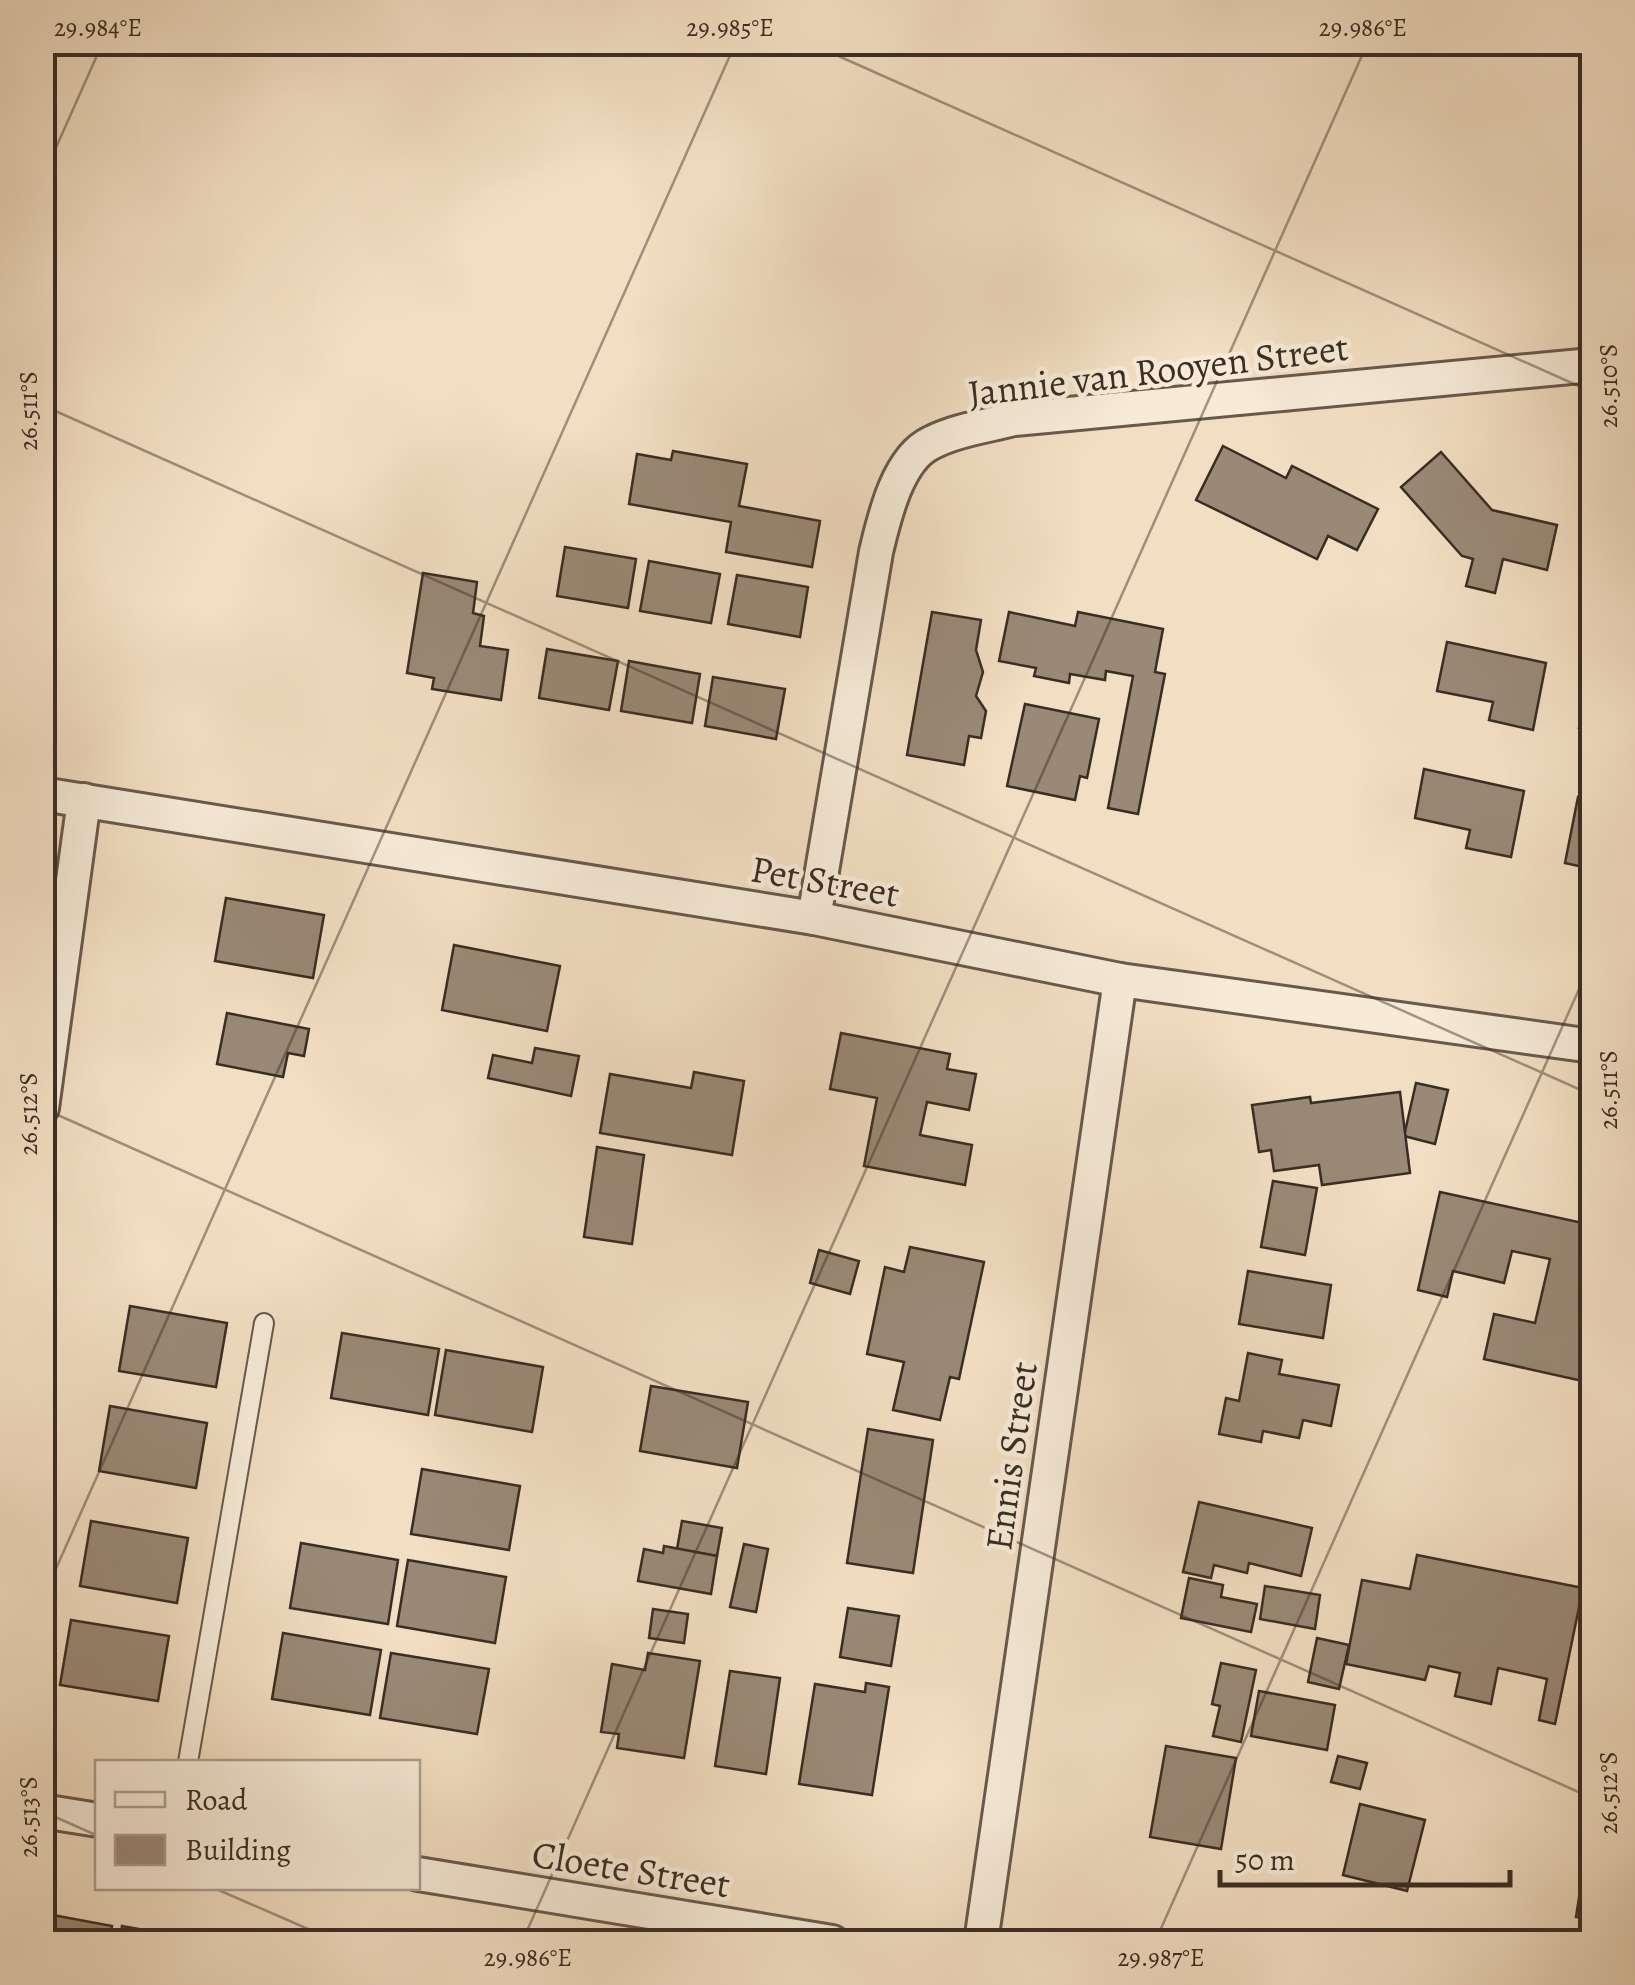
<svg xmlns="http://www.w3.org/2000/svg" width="1635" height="1985" font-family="Alegreya,serif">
  <rect width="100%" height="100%" fill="#f2dec2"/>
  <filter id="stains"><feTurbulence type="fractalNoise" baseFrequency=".002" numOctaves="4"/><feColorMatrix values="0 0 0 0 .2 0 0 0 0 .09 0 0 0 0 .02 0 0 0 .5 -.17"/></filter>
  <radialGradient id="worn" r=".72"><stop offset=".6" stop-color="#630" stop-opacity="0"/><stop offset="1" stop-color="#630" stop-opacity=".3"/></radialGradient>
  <g fill="#9a8976" stroke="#3a2d24" stroke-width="2.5">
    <polygon points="1223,446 1286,478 1292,466 1378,509 1357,550 1328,536 1317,559 1196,500"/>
    <polygon points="1592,449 1592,503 1583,501"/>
    <polygon points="673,451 747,464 739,506 820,521 812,567 726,552 731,522 629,504 637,454 671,460"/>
    <polygon points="1441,452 1492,510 1557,525 1547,570 1503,559 1495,593 1466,586 1473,559 1462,556 1401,487"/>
    <polygon points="565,547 636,559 628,608 557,596"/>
    <polygon points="649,561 720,574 711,623 640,611"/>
    <polygon points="423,573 477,582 473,613 484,616 480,646 508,650 501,700 432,689 434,678 407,673"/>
    <polygon points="737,575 808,587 800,637 728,624"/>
    <polygon points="932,612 981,620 976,650 983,672 976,696 986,711 981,738 969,736 964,765 907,755"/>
    <polygon points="1009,612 1075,626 1078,612 1163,629 1155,672 1165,674 1138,814 1108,808 1133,676 1106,671 1105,680 1070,674 1069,683 1034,676 1036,668 999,661"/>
    <polygon points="1447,642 1546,663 1533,730 1489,720 1493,702 1437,691"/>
    <polygon points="547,649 618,661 609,710 539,698"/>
    <polygon points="629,661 700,674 692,723 621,711"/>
    <polygon points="1592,662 1592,730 1579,728"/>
    <polygon points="713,677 785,689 776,739 705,726"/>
    <polygon points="1025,704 1099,719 1087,778 1080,776 1075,800 1007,786"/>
    <polygon points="1424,769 1524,791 1511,857 1466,848 1470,830 1415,818"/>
    <polygon points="1578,797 1592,800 1592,869 1565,863"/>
    <polygon points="226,898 324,915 313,978 215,961"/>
    <polygon points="454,945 560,966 547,1031 442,1010"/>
    <polygon points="227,1013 309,1029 304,1056 288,1053 283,1077 217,1064"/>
    <polygon points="841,1033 950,1054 947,1069 976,1074 969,1110 927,1102 920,1135 972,1145 965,1185 864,1166 877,1098 830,1089"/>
    <polygon points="535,1048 579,1056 571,1096 488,1078 493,1055 532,1063"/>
    <polygon points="694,1072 744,1081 732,1155 600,1133 610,1074 691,1088"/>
    <polygon points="1416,1083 1448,1090 1435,1144 1404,1136"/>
    <polygon points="1400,1092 1410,1173 1322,1185 1319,1165 1274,1171 1271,1150 1259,1152 1252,1105 1310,1097 1311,1103"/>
    <polygon points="597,1147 644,1155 632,1244 584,1237"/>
    <polygon points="1273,1181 1317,1188 1305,1255 1261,1247"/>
    <polygon points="1440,1192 1592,1225 1592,1358 1587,1382 1484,1359 1494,1314 1535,1323 1550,1259 1512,1251 1504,1283 1453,1271 1447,1297 1418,1290"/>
    <polygon points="910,1247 984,1262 959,1379 950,1377 940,1420 893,1410 904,1362 867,1354 885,1267 904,1272"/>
    <polygon points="819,1250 859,1261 850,1294 810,1283"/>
    <polygon points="1248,1271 1331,1285 1323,1338 1239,1324"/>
    <polygon points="130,1306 227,1323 216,1387 119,1371"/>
    <polygon points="342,1333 439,1349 428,1415 331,1398"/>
    <polygon points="446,1350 543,1367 532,1432 435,1415"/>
    <polygon points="1248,1353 1282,1360 1279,1374 1339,1385 1331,1426 1303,1420 1299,1438 1263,1431 1261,1442 1219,1434 1226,1398 1239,1401"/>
    <polygon points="651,1386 748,1402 737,1468 640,1451"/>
    <polygon points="110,1406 207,1423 196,1488 99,1471"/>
    <polygon points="868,1429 933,1440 913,1573 847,1563"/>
    <polygon points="422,1469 520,1486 509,1550 411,1534"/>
    <polygon points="1199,1502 1312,1528 1301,1576 1249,1563 1247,1573 1214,1565 1211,1578 1183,1572"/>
    <polygon points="91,1521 188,1538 177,1603 80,1586"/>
    <polygon points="682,1521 722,1528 717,1556 677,1549"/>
    <polygon points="301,1543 398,1560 388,1624 290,1608"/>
    <polygon points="744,1544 768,1549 756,1612 730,1607"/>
    <polygon points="664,1546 717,1556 711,1594 638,1581 644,1549 663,1553"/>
    <polygon points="1417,1555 1583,1588 1555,1724 1539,1720 1547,1679 1498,1668 1491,1704 1455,1696 1460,1673 1429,1666 1425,1680 1346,1664 1362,1580 1410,1589"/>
    <polygon points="408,1560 506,1577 495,1643 397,1626"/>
    <polygon points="1189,1578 1223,1585 1221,1597 1257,1604 1251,1632 1181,1618"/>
    <polygon points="1265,1586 1320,1595 1315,1629 1260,1619"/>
    <polygon points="848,1608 899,1616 891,1666 840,1657"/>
    <polygon points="653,1609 688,1614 684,1643 649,1638"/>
    <polygon points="71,1620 169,1636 158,1701 60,1685"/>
    <polygon points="283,1633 381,1650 370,1715 272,1699"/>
    <polygon points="1317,1638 1349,1645 1339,1689 1308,1682"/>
    <polygon points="391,1653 489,1669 477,1734 380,1718"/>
    <polygon points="648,1653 700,1661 684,1758 617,1748 619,1734 601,1732 612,1664 645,1670"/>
    <polygon points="1221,1663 1256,1670 1241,1742 1213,1736 1220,1706 1212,1704"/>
    <polygon points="730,1671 780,1678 766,1774 715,1766"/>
    <polygon points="866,1683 889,1687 872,1795 799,1784 815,1684 865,1692"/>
    <polygon points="1259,1691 1335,1705 1327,1750 1251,1736"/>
    <polygon points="1166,1746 1236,1758 1221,1849 1150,1837"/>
    <polygon points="1338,1756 1367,1763 1360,1789 1331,1782"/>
    <polygon points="1360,1804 1425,1820 1407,1891 1343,1875"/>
    <polygon points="1592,1815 1592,1919 1576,1917"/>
    <polygon points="42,1913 112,1926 109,1942 42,1942"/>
    <polygon points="122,1926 210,1942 120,1942"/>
  </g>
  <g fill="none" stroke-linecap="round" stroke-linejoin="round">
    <defs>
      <polyline id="lane" points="188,1762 264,1323"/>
      <g id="street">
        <polyline points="42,794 814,918 1120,980 1592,1046"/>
        <path d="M814,918L876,552C884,519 897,459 931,443C956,430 987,426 1014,419L1592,365"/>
        <polyline points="42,1108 84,800"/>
        <polyline points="42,1811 98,1820"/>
        <polyline points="418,1874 832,1942"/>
        <polyline points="981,1942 1120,980"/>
      </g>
    </defs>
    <use href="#lane" stroke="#68594c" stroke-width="22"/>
    <use href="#street" stroke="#68594c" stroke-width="38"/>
    <use href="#lane" stroke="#f7ead7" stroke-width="18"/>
    <use href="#street" stroke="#f7ead7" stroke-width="32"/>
  </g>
  <path fill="none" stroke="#3a2d24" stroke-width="2.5" stroke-opacity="0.45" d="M807,42L1592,392M42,179L103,42M42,405L1592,1095M42,1108L1592,1798M42,1600L736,42M42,1811L98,1836M214,1888L338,1942M522,1942L1368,42M1155,1942L1592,960"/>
  <g text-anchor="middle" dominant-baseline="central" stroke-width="9" stroke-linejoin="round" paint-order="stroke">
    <g font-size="38" fill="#3a2d24" stroke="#f7ead7">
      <text transform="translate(1158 370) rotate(-7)">Jannie van Rooyen Street</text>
      <text transform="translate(825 881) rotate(10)">Pet Street</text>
      <text transform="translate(1011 1456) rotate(-82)">Ennis Street</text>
      <text transform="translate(631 1869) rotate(9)">Cloete Street</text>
    </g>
  </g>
  <rect width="1635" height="1985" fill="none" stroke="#f2dec2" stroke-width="110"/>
  <rect x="95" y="1760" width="325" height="130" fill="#f7ead7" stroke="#ab9e8f" stroke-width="2.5"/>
  <rect x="115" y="1792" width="50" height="15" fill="#f7ead7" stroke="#ab9e8f" stroke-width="2.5"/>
  <text x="185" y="1810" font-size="30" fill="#3a2d24">Road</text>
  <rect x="115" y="1835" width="50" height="30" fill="#9a8976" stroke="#ab9e8f" stroke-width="2.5"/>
  <text x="185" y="1860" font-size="30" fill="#3a2d24">Building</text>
  <path d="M1220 1870v15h290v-15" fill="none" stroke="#3a2d24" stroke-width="5"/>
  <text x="1235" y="1870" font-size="30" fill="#3a2d24" stroke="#f7ead7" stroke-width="8" paint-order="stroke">50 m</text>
  <rect x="55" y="55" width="1525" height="1875" fill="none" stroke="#3a2d24" stroke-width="4"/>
  <g font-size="25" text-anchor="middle" fill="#3a2d24">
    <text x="98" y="36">29.984°E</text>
    <text x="730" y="36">29.985°E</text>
    <text x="1363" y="36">29.986°E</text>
    <text transform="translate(1608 386) rotate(-90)" y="9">26.510°S</text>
    <text transform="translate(28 411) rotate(-90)" y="9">26.511°S</text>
    <text transform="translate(1608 1090) rotate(-90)" y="9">26.511°S</text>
    <text transform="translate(28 1114) rotate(-90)" y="9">26.512°S</text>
    <text transform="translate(1608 1793) rotate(-90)" y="9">26.512°S</text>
    <text transform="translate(28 1817) rotate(-90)" y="9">26.513°S</text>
    <text x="528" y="1966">29.986°E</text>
    <text x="1161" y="1966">29.987°E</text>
  </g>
  <rect width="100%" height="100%" filter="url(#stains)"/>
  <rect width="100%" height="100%" fill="url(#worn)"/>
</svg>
